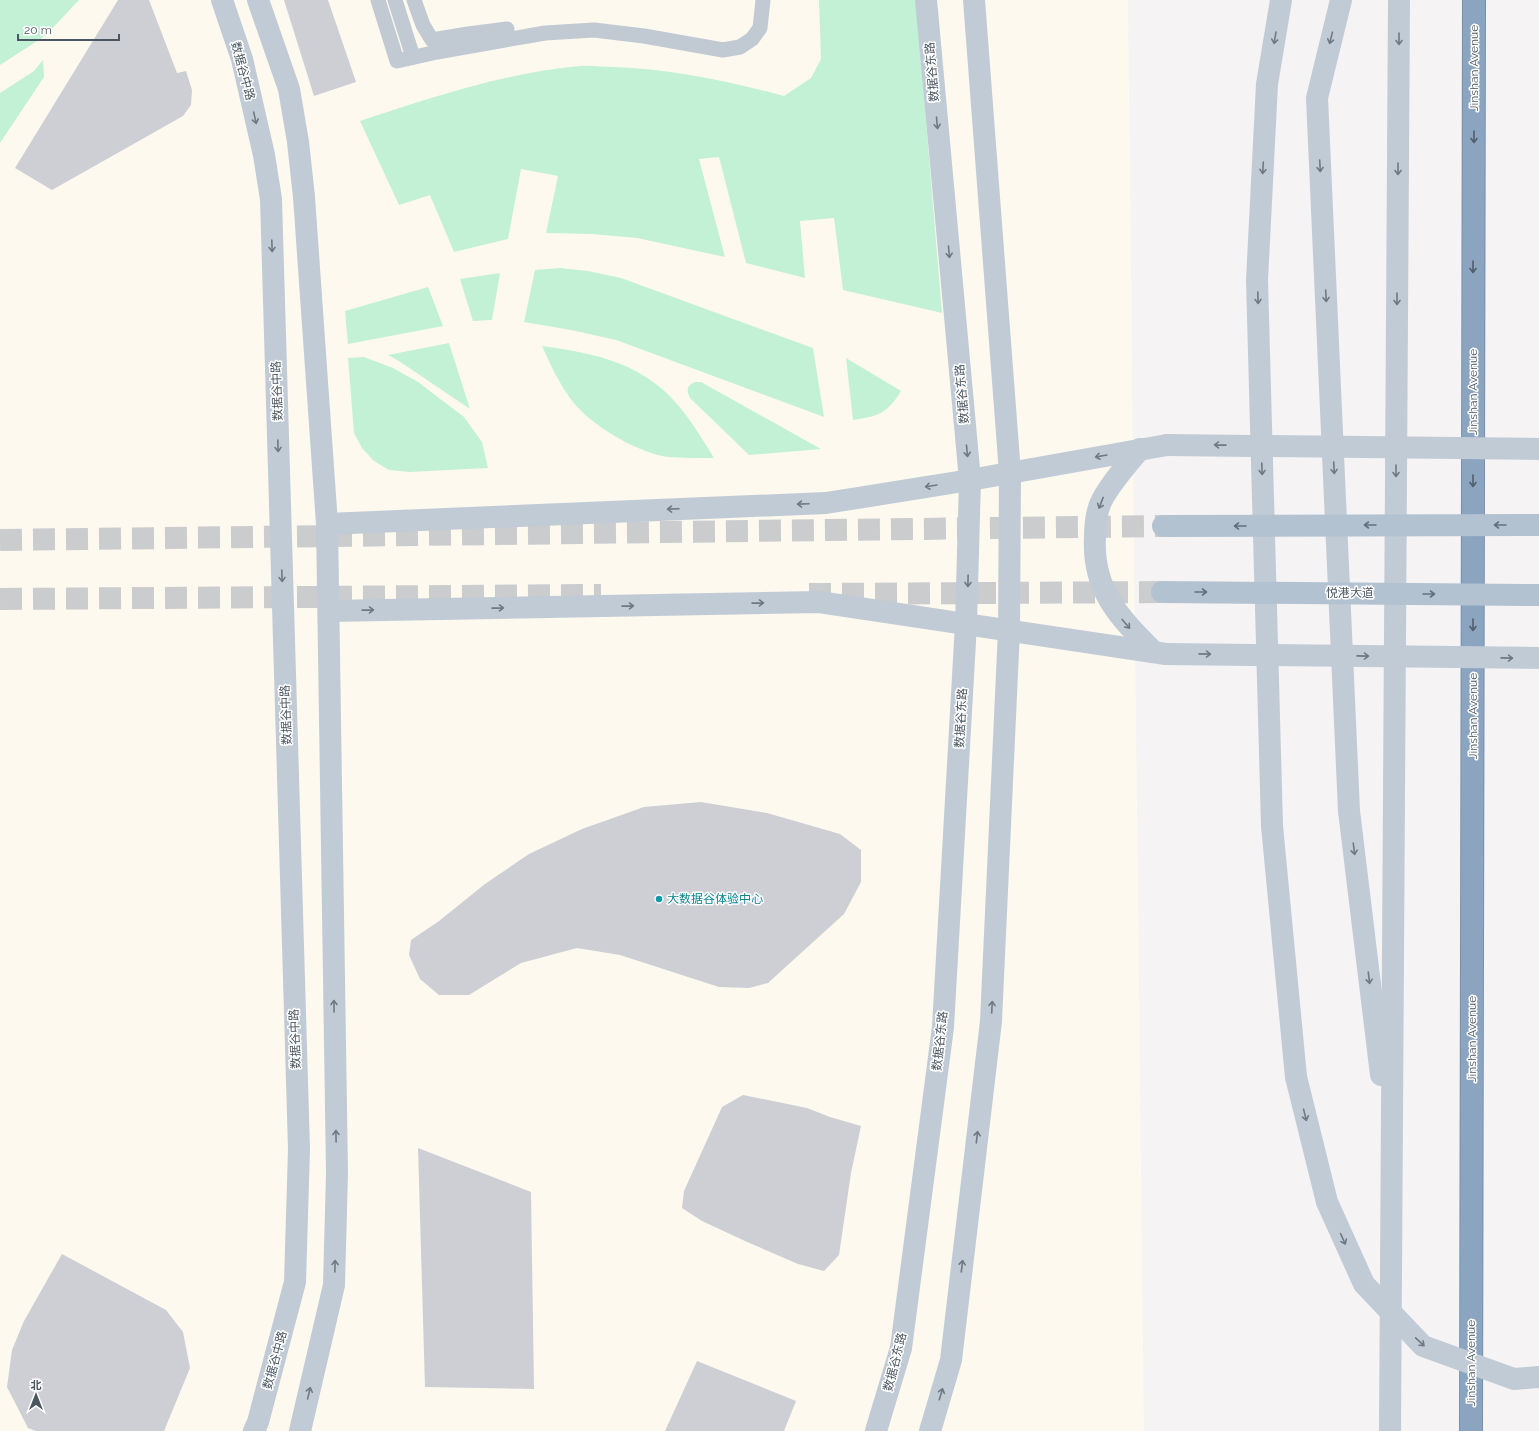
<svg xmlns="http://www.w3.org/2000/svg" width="1539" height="1431" font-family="Raleway,'Noto Sans SC',sans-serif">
  <rect width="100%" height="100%" fill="#f5f3f3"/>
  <polygon fill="#fdf9ef" points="0,0 1128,0 1144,1431 0,1431"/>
  <g fill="#c3f1d5">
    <polygon points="0,0 79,0 45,36 0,65"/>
    <path d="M819,0H916L942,313L843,290L834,218L800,221L805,278L746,263L719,157L699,159L725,257L637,238L592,234L546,233L558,176L521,169L508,239L454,252L430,195L399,205L360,121C432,97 504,73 580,66C591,65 603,67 614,67C672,69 727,81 784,96L811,78L821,59Z"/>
    <polygon points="43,60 44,77 0,143 0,93 34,71"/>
    <polygon points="560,268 588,271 621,278 813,348 824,417 616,340 571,330 524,322 535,270"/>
    <polygon points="500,273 492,320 473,321 460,279"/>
    <polygon points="428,287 443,326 348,344 345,311"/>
    <polygon points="449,343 470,409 399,361 388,355"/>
    <path d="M542,346C598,354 645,363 682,410C694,425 704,442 714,458C699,458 683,458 668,457C638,453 592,426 573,402C560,385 551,366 542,346Z"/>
    <polygon points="364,357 393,368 418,382 464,417 482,442 488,468 410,472 389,470 374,461 362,448 354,433 348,358"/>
    <path d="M846,358L901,391C887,414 878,416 853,420Z"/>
    <path d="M695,382H701L821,449L749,455L690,398C686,390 687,385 695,382Z"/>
  </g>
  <g fill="#cdcfd5">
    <polygon points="118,0 149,0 177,73 186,71 192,90 191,105 183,116 52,190 15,168"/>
    <polygon points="284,0 328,0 356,82 314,96"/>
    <polygon points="701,802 767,813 840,834 861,850 861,882 844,914 768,983 749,988 719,987 620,955 577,948 521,963 469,995 439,995 420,979 409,955 411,940 439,921 485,884 529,854 582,829 644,807"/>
    <polygon points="743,1095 807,1108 830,1117 861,1126 851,1173 839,1255 824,1271 798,1264 745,1241 702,1221 682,1208 684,1191 722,1107"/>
    <polygon points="418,1148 531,1192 534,1389 425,1387"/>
    <polygon points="62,1254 166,1310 183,1332 190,1368 164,1431 36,1431 28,1428 7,1387 12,1350 24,1321"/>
    <polygon points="697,1361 796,1401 784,1431 665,1431"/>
  </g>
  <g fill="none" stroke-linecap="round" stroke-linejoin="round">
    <g stroke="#caccce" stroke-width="22" stroke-dasharray="22 11" stroke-linecap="butt">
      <polyline points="0,540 1163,526"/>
      <polyline points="809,594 1162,592"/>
      <polyline points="0,599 601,595"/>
    </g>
    <defs>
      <polyline id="highway" points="1471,1431 1474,0"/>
    </defs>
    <use href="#highway" stroke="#7690ad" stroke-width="24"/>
    <g stroke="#c1cad2" stroke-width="15">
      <polyline points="378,0 397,61 437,52 545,33 594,30 644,36 723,50 740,47 752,39 760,28 763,0"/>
      <polyline points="395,0 413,57"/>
      <polyline points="414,0 423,25 432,40 468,34 507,29"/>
    </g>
    <g stroke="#c1cbd6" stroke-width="22">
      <polyline points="222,0 242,59 264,155 271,199 299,1149 295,1282 258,1422 254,1431"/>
      <polyline points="258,0 289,89 298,142 304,197 327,524 337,1173 334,1285 300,1431"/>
      <polyline points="1281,0 1267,84 1257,280 1272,826 1296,1077"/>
      <polyline points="1341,0 1317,98 1349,811 1381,1075"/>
      <path d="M1140,449C1127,465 1113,480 1103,498C1096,510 1095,524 1095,537C1092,590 1119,617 1154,652"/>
      <polyline points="327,524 826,503 970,480 1167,445"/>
      <polyline points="329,611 819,602 1166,654"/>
      <polyline points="876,1431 901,1348 943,1027 966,624 970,480 926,0"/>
      <polyline points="930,1431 951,1360 991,1021 1009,630 1010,473 974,0"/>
      <polyline points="1390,1431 1399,0"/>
    </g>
    <use href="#highway" stroke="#8ba5c1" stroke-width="22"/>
    <g stroke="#c1cbd6" stroke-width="22">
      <polyline points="1167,445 1539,449"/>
      <polyline points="1166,654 1539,658"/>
      <polyline points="1296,1077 1327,1202 1364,1284 1423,1346 1514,1379 1539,1377"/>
    </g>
    <g stroke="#b3c2d1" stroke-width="22">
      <polyline points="1163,526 1539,525"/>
      <polyline points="1162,592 1539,595"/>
    </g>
  </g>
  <defs><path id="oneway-shaft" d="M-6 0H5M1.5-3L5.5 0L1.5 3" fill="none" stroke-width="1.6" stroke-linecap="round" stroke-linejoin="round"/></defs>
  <g stroke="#6e7984">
    <use href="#oneway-shaft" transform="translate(1275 38) rotate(99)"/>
    <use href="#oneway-shaft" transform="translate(1331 38) rotate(104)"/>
    <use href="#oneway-shaft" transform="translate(1399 39) rotate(90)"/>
    <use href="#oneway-shaft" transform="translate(255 118) rotate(77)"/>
    <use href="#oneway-shaft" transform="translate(937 123) rotate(85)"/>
    <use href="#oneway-shaft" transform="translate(1320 166) rotate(87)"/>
    <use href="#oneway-shaft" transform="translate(1263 168) rotate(93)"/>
    <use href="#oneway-shaft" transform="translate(1398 169) rotate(90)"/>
    <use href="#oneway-shaft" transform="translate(272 246) rotate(88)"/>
    <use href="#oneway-shaft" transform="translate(949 252) rotate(85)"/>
    <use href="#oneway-shaft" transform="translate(1326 296) rotate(87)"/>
    <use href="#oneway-shaft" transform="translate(1258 298) rotate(88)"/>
    <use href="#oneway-shaft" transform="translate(1397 299) rotate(90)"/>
    <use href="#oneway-shaft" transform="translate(1220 445) rotate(-179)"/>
    <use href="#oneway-shaft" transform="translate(278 446) rotate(88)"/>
    <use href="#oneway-shaft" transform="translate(967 451) rotate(85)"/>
    <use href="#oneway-shaft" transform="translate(1101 456) rotate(170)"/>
    <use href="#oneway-shaft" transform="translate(1334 468) rotate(87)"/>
    <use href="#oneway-shaft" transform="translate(1262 469) rotate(88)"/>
    <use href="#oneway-shaft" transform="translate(1396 471) rotate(90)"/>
    <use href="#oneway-shaft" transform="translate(931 486) rotate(171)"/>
    <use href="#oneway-shaft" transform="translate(1101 503) rotate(111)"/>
    <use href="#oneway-shaft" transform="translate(803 504) rotate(178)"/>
    <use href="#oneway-shaft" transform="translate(673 509) rotate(178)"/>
    <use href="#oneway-shaft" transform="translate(282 576) rotate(88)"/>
    <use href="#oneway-shaft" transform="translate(968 581) rotate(91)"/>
    <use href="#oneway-shaft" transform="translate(758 603) rotate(-1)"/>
    <use href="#oneway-shaft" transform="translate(628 606) rotate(-1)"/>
    <use href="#oneway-shaft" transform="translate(498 608) rotate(-1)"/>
    <use href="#oneway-shaft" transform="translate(368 610) rotate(-1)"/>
    <use href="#oneway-shaft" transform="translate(1126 624) rotate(50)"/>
    <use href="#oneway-shaft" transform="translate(1205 654) rotate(1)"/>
    <use href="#oneway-shaft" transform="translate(1363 656) rotate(1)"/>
    <use href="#oneway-shaft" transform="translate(1507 658) rotate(1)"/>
    <use href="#oneway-shaft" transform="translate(1354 849) rotate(83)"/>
    <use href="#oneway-shaft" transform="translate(1369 978) rotate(83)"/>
    <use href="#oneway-shaft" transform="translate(334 1006) rotate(-91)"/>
    <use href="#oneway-shaft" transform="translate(992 1007) rotate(-87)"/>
    <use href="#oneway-shaft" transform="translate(1305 1115) rotate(76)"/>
    <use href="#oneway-shaft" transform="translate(336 1136) rotate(-91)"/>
    <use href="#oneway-shaft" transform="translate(977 1137) rotate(-83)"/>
    <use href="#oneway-shaft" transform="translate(1343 1239) rotate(66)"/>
    <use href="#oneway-shaft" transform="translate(335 1266) rotate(-89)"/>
    <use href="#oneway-shaft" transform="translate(962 1266) rotate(-83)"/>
    <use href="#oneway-shaft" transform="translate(1420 1342) rotate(43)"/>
    <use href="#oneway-shaft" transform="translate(309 1393) rotate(-77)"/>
    <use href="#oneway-shaft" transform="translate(941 1394) rotate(-73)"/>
  </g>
  <g stroke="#505e6b">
    <use href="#oneway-shaft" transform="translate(1474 137) rotate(90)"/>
    <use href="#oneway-shaft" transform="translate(1473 267) rotate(90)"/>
    <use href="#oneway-shaft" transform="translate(1473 481) rotate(90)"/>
    <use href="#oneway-shaft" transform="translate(1473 625) rotate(90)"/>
  </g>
  <g stroke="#64717d">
    <use href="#oneway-shaft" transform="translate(1370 525) rotate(180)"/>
    <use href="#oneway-shaft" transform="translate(1500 525) rotate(180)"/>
    <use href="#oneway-shaft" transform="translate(1240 526) rotate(180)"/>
    <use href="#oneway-shaft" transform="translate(1201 592)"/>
    <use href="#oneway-shaft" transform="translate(1429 594)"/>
  </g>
  <circle fill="#0f9aa8" stroke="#fff" stroke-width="1.5" cx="659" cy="899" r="4"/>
  <g text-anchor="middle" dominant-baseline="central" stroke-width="3" stroke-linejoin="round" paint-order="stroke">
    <g font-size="12" fill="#4a5661" stroke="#fff">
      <text transform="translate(1474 68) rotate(-90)">Jinshan Avenue</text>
      <text transform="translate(243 71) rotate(75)">数据谷中路</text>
      <text transform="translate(932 72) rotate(-95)">数据谷东路</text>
      <text transform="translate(277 391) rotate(-92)">数据谷中路</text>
      <text transform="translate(1473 392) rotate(-90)">Jinshan Avenue</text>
      <text transform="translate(962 394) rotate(-95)">数据谷东路</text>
      <text x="1350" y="593">悦港大道</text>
      <text transform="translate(286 715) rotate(-92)">数据谷中路</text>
      <text transform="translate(1473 716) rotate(-90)">Jinshan Avenue</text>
      <text transform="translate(961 718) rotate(-87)">数据谷东路</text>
      <text transform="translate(295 1039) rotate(-92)">数据谷中路</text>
      <text transform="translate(1472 1039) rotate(-90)">Jinshan Avenue</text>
      <text transform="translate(940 1041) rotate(-84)">数据谷东路</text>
      <text transform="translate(275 1360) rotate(-75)">数据谷中路</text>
      <text transform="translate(895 1362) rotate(-76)">数据谷东路</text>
      <text transform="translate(1471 1363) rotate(-90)">Jinshan Avenue</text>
    </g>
    <g font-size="12" fill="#0d838f" stroke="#fff" text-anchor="start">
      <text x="667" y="899">大数据谷体验中心</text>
    </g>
  </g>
  <g transform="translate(36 1395)" stroke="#ffffff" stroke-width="3" paint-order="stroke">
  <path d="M0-3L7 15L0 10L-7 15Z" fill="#4a5661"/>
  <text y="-6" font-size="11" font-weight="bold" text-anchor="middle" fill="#4a5661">北</text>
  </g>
  <path d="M18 34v6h101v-6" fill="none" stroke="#4a5661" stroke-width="2"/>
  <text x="24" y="34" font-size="12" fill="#4a5661" stroke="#ffffff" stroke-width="3" paint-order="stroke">20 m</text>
</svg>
